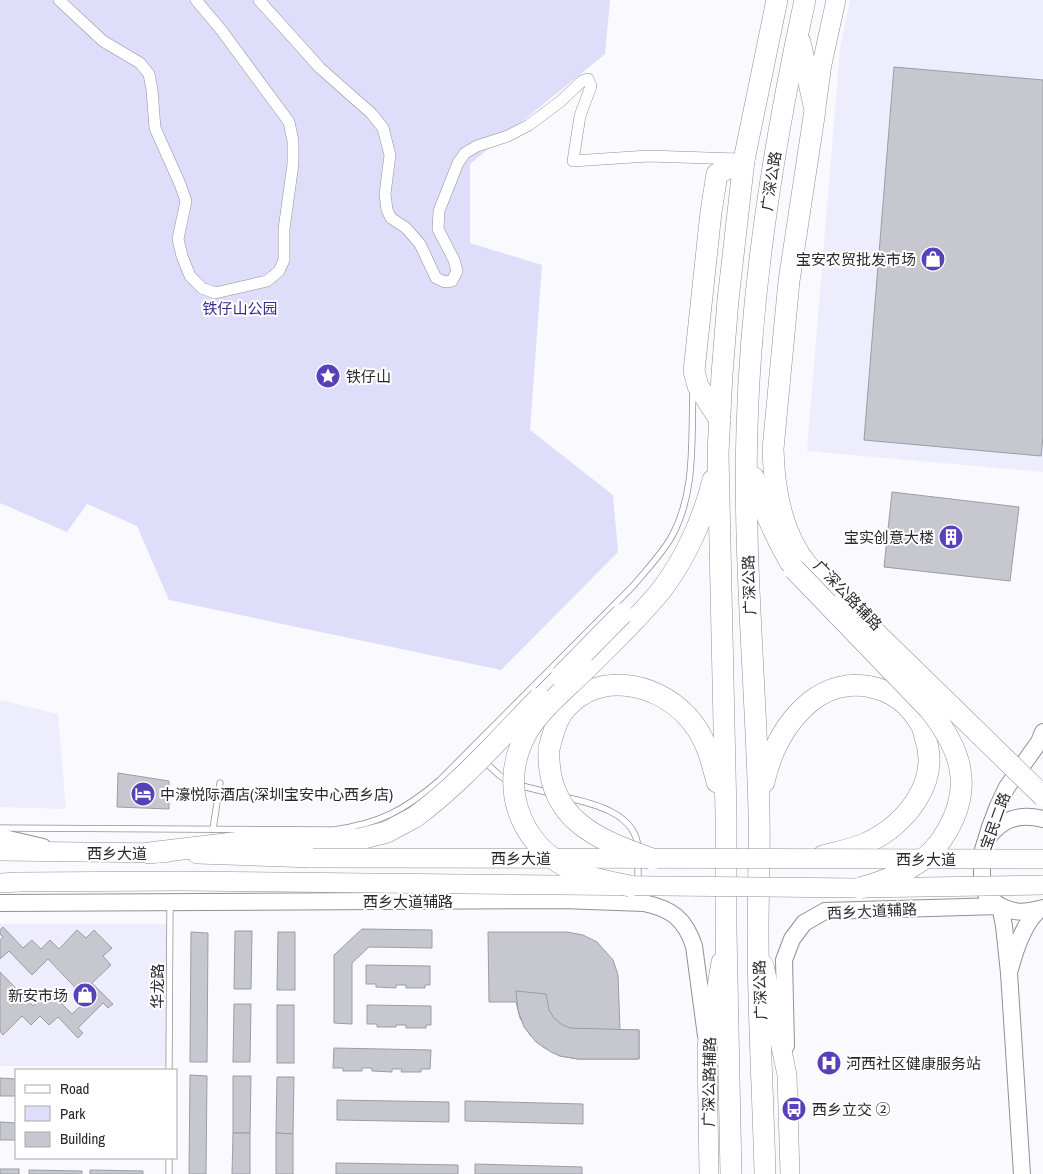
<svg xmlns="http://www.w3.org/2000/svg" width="1043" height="1174" font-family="'Archivo Narrow','Noto Sans SC',sans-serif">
  <rect width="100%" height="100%" fill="#f9f9fe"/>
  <g fill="#ededfd">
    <polygon points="850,0 1043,0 1043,472 807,451 840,48"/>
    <polygon points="0,700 58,714 66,809 0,807"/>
    <rect x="0" y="924" width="170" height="142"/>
  </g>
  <polygon fill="#dedefa" points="0,0 610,0 605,54 470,164 470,243 542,265 530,430 613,495 618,552 501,670 169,600 137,526 87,504 67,532 0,503"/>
  <g fill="#c7c7d0" stroke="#9c9ca4">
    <polygon points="894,67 1043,80 1043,436 1041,456 864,440"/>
    <polygon points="892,492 1019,507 1010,581 884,567"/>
    <polygon points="118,773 169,781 169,809 117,807"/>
    <polygon points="3,927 23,948 32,940 41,949 50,940 59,949 77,930 86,938 94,930 112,948 103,956 111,965 92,983 113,1004 108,1008 103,1003 78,1028 83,1033 78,1038 58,1017 49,1025 40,1016 31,1025 22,1016 3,1035 0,1031 0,972 33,1006 49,991 72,1014 87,1000 48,959 32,975 9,951 0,959 0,940 3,937 0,934 0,930"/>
    <polygon points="362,929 432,930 432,948 369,947 352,963 352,1024 334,1023 334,955"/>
    <polygon points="235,931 252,931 251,989 234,989"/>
    <polygon points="191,932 208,933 207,1062 190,1062"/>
    <polygon points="278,932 295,932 295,990 277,990"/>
    <polygon points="488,932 567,932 583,935 597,942 613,960 618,975 620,1030 639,1030 639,1059 578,1059 560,1056 543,1047 530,1035 520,1018 516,1002 489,1002"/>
    <polygon points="366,965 430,966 430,985 425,985 425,988 406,988 406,985 396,985 396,988 376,987 376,984 366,984"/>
    <polygon points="516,991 546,994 549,1010 554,1018 561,1024 570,1028 639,1030 639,1059 578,1059 560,1056 551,1052 536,1042 524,1027 518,1010"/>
    <polygon points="234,1004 251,1004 250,1062 233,1062"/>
    <rect x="277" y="1005" width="17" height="58"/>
    <polygon points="367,1005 431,1006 431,1025 426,1025 426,1028 406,1028 406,1025 396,1025 396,1027 377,1027 377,1024 367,1024"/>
    <polygon points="334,1048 431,1050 430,1069 421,1069 421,1072 401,1072 402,1069 392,1069 392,1072 372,1071 372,1068 362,1068 362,1071 343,1071 343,1068 333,1068"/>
    <polygon points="190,1075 207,1076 206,1174 189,1174"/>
    <polygon points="233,1076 251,1076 250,1133 233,1133"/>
    <polygon points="277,1077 294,1077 293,1134 276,1133"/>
    <polygon points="0,1078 16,1079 16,1096 0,1096"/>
    <polygon points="337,1100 449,1102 449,1122 337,1120"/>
    <polygon points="465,1101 583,1104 583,1124 465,1121"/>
    <polygon points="0,1122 16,1123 16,1140 0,1140"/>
    <polygon points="233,1133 250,1133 250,1174 232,1174"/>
    <polygon points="276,1133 293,1134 293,1174 276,1174"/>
    <polygon points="336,1163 458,1165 458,1174 336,1174"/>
    <polygon points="475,1164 582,1167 582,1174 475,1174"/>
    <rect x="0" y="1169" width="19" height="5"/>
    <polygon points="29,1170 82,1171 82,1174 29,1174"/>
    <polygon points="90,1170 143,1171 143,1174 90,1174"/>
  </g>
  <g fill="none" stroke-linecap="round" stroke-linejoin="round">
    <defs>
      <g id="lane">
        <polyline points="484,761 499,775 509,782"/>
        <polyline points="518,785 550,793"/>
        <path d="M564,797C592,803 637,813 638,849"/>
        <path d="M0,828L333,830C379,824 405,810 440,780L634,585C647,569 662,554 672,536C696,492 691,440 693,392"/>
        <polyline points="213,829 220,783"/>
        <polyline points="638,861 638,884"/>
        <polyline points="169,1070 170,904"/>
        <polyline points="169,1174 169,1158"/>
      </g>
      <g id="street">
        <polyline points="59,0 103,41 140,63 149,74 152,90 155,128 180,184 186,201 178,239 182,256 190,276 202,288 215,293 267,281 279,271 284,260 284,229 293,164 293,141 289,122 222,31 196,0"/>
        <polyline points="259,0 320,68 372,114 383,128 390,155 385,194 387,210 391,218 406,228 420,244 436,278 445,282 452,281 457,271 454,260 438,229 439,211 458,163 465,153 477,146 508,136 529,125 561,101 582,81 588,79 591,86 580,116 573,161 648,156 738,159"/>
      </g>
      <g id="secondary">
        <polyline points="0,837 43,847"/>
        <path d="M988,838C1001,819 1021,813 1043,819"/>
        <path d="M0,903L562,900L644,903C672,909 685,919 694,946L706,1036"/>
        <path d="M1010,969C1015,951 1025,917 1043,908"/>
        <path d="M786,1046L784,960L792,939L804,923L825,911L1000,906C1014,913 1024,913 1039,909"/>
        <polyline points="1022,1174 1009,973 1004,926 1000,906 987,896 984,889 982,881 982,853 990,827 998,806 1007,787 1039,742 1043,732"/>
      </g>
      <g id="primary">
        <polyline points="816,107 822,64 836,0"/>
        <polyline points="0,851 165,853"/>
        <polyline points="197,854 313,858"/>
        <polyline points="0,883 19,882"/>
        <polyline points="764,965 787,1075 790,1174"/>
        <polyline points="709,1174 707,1046 721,962"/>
      </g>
      <g id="highway">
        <path d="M800,42L815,110L789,281L773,449C774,488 782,535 808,566C816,574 824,582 832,591"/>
        <polyline points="720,420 698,386 694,371 711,212 717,174 744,160"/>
        <path d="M754,478C763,510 774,534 790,562"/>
        <path d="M586,669C612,643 640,617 663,588C686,557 704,517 713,480"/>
        <path d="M549,749C552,736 555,724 562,713C595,670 654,681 687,716C705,735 711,758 717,782"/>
        <path d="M764,782C771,751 785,723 810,702C846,673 897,683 920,723C923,727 924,733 925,737C941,782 906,824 867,843C853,849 838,852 823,856"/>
        <polyline points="149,853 250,841 326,842 360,839 387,832 415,817"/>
        <polyline points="731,1174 726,931 726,815 718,453 722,374 728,300 744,160 777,0"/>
        <path d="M765,1174C763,1093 758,1012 758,931C758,892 760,852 759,813C756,684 743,556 747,428C751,284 774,141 805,0"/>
      </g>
    </defs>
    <use href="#lane" stroke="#909098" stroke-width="7"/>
    <use href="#street" stroke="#909098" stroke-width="12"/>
    <use href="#secondary" stroke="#909098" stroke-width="18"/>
    <use href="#primary" stroke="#909098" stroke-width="20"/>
    <use href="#highway" stroke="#909098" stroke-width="22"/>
    <use href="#lane" stroke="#fff" stroke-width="5.5"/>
    <use href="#street" stroke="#fff" stroke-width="11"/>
    <use href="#secondary" stroke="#fff" stroke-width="16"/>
    <use href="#primary" stroke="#fff" stroke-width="19"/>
    <use href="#highway" stroke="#fff" stroke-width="21"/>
    <defs>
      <g id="primary-bridge">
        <polyline points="313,858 1043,859"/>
        <polyline points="19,882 180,881 860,888 1043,885"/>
      </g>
      <g id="highway-bridge">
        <path d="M794,569L929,709C960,748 974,785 947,831C939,845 927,858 913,866C896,877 879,883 860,888"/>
        <polyline points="844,602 1043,796"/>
        <path d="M586,669C567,688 539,710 526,734C499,785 518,841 568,868C586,878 610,882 630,886"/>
        <polyline points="561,676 622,614"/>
        <path d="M549,749C546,818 595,839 652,859"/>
        <path d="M415,817C461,783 499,739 539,698"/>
      </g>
    </defs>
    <use href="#primary-bridge" stroke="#909098" stroke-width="20" stroke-linecap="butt"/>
    <use href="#highway-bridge" stroke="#909098" stroke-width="22" stroke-linecap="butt"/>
    <use href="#primary-bridge" stroke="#fff" stroke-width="19"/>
    <use href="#highway-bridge" stroke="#fff" stroke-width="21"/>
  </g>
  <defs>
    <symbol id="shop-disc" viewBox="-11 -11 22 22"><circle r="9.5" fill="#5741b9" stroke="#fff"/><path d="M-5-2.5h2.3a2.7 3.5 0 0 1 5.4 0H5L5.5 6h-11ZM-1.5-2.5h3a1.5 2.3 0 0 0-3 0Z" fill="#fff"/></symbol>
    <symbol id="sight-disc" viewBox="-11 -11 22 22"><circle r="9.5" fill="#5741b9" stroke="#fff"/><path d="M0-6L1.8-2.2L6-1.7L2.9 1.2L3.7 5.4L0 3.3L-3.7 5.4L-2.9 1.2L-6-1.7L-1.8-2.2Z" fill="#fff"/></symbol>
    <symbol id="building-disc" viewBox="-11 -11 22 22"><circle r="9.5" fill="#5741b9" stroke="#fff"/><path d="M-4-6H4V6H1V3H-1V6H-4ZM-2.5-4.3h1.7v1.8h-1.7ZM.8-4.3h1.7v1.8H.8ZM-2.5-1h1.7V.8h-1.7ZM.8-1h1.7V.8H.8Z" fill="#fff"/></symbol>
    <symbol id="hotel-disc" viewBox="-11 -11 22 22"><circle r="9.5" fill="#5741b9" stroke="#fff"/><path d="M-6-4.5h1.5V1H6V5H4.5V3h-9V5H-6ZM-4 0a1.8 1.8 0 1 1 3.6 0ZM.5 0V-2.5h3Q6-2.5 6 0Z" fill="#fff"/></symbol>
    <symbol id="hospital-disc" viewBox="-11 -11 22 22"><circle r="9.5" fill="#5741b9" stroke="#fff"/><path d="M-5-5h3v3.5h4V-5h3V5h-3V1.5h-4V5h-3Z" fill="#fff"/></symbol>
    <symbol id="bus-disc" viewBox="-11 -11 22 22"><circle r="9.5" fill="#5741b9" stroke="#fff"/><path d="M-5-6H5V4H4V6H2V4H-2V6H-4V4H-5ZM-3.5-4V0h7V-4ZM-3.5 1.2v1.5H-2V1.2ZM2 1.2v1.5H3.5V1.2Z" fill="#fff"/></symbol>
  </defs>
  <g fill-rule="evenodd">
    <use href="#shop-disc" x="919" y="245" width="28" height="28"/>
    <use href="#sight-disc" x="314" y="362" width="28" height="28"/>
    <use href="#building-disc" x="937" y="523" width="28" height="28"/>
    <use href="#hotel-disc" x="129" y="780" width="28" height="28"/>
    <use href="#shop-disc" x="71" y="981" width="28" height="28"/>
    <use href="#hospital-disc" x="815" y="1049" width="28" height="28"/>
    <use href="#bus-disc" x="780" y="1095" width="28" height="28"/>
  </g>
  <g text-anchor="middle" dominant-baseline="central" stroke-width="4" stroke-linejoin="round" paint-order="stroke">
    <g font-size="15" fill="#29292c" stroke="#fff">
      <text transform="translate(771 181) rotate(-81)">广深公路</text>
      <text transform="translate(749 585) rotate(-92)">广深公路</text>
      <text transform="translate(848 595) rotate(46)">广深公路辅路</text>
      <text transform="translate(995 821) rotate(-70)">宝民二路</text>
      <text x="117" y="853">西乡大道</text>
      <text x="521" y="858">西乡大道</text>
      <text x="926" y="859">西乡大道</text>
      <text x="408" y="901">西乡大道辅路</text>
      <text transform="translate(872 911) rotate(-3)">西乡大道辅路</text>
      <text transform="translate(157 986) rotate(-90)">华龙路</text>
      <text transform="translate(760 990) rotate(-92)">广深公路</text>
      <text transform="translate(709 1082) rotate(-89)">广深公路辅路</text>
    </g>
    <g font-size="15" fill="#29292c" stroke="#fff" text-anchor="start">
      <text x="916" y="259" text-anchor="end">宝安农贸批发市场</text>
      <text x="346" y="376">铁仔山</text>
      <text x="934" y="537" text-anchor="end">宝实创意大楼</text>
      <text x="160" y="794">中濠悦际酒店(深圳宝安中心西乡店)</text>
      <text x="68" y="995" text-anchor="end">新安市场</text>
      <text x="846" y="1063">河西社区健康服务站</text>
      <text x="812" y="1109">西乡立交 ②</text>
    </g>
    <g font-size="15" fill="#3d288c" stroke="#fff">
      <text x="240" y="308">铁仔山公园</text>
    </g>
  </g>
  <rect x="15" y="1069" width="162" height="90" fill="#ffffff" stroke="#a9a9ab"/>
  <rect x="25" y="1085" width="25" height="8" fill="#ffffff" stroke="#a9a9ab"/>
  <text x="60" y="1094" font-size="15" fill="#29292c">Road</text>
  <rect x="25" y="1106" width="25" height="15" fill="#dedefa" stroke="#a9a9ab"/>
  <text x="60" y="1119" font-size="15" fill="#29292c">Park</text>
  <rect x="25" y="1132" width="25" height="15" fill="#c7c7d0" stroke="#a9a9ab"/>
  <text x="60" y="1144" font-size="15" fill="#29292c">Building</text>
</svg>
